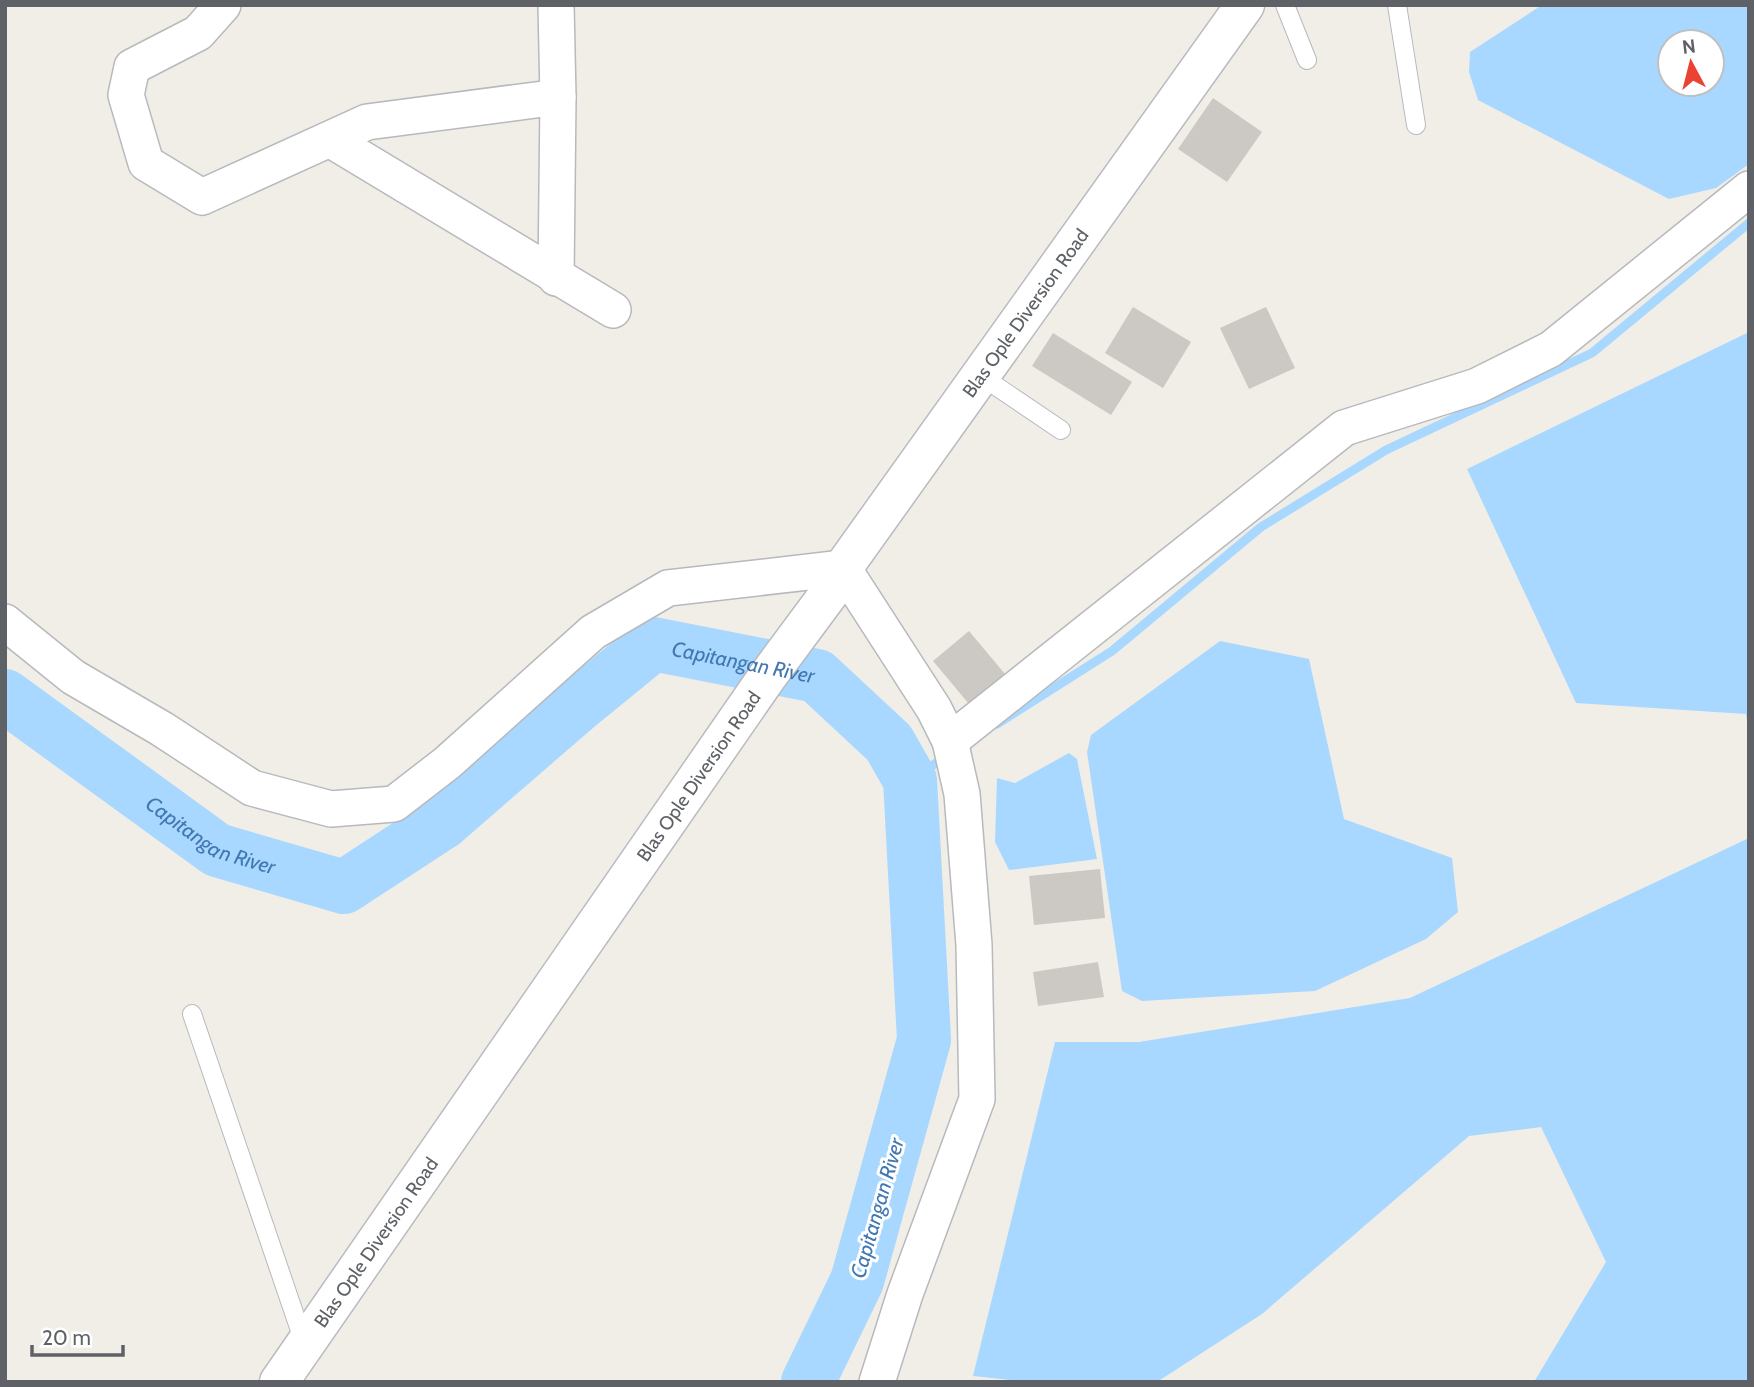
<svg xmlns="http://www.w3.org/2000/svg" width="1754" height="1387" font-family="Cabin,sans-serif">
  <rect width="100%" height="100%" fill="#f0eee6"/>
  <g fill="#a8d8ff" fill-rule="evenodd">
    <path d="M1542,5H1749V164L1716,188L1669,199L1478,100L1469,72L1470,52ZM1670,42H1712V84H1670Z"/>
    <polygon points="1749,332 1749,737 1746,714 1576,703 1467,469"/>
    <polygon points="1220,641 1309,659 1344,819 1452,858 1458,912 1426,939 1315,991 1142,1001 1122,991 1087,752 1091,735"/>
    <polygon points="1069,753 1077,759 1097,859 1009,870 995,842 997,778 1015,783"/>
    <polygon points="1749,838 1749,1382 1534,1382 1606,1262 1541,1127 1469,1136 1262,1314 1157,1382 1029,1382 973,1376 1055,1042 1139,1042 1410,998"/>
  </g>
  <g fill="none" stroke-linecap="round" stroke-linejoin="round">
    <g stroke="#a8d8ff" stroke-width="9">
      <polyline points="997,724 1112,651 1261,527 1386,450 1592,353 1749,223"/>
      <polyline points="910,780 947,756"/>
    </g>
    <path stroke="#a8d8ff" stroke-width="54" id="s1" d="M5,696L217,850L344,887L442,823L577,706L653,644L817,676L889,743L910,780L924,1040L857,1281L808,1382"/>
  </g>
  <g fill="#ccc9c4">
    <polygon points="1213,98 1262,132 1227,182 1178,149"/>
    <polygon points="1133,307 1191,342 1163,388 1105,353"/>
    <polygon points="1266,307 1295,368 1249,389 1220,328"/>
    <polygon points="1053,333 1132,382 1111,415 1032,366"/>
    <polygon points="969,631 1005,674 969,704 933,661"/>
    <polygon points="1100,869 1105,918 1034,925 1029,876"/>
    <polygon points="1098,962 1104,997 1038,1006 1033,972"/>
  </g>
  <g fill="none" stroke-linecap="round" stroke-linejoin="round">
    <defs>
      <g id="lane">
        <polyline points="1285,5 1307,60"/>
        <polyline points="1397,5 1416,125"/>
        <polyline points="981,376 1061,430"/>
        <polyline points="192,1014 305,1345"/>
      </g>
      <g id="street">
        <polyline points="223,5 198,33 132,67 126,95 146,163 202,197 367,122 558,97"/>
        <polyline points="331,140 613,310"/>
        <polyline points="556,278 558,97 556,5"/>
        <polyline points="5,622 73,677 162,729 252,788 331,809 394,804 447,763 593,632 668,588 843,568 934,709 950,741 962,794 974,945 977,1099 905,1294 877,1382"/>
        <polyline points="950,741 1344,428 1477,386 1551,349 1749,189"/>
      </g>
      <g id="secondary">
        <path id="s2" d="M279,1382L767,677L833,588L843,568L1245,5"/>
      </g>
    </defs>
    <use href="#lane" stroke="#b7b9bd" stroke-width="20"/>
    <use href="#street" stroke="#b7b9bd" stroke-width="38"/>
    <use href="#secondary" stroke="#b8bbc0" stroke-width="41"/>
    <use href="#lane" stroke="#fff" stroke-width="18"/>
    <use href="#street" stroke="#fff" stroke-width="35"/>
    <use href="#secondary" stroke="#fff" stroke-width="38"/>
  </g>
  <g text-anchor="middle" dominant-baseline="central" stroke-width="6" stroke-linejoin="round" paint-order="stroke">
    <g font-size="19" fill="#5e6267" stroke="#fff">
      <text stroke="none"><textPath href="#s2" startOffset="1304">Blas Ople Diversion Road</textPath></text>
      <text stroke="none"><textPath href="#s2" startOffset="737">Blas Ople Diversion Road</textPath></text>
      <text stroke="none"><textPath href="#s2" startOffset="170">Blas Ople Diversion Road</textPath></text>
    </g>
    <g font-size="21" font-style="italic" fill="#4278b2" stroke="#fff">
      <text stroke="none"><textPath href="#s1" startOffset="880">Capitangan River</textPath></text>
      <text stroke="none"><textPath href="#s1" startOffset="250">Capitangan River</textPath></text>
      <text transform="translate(877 1208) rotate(-74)">Capitangan River</text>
    </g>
  </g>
  <rect width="1754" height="1387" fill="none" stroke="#5e6267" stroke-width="14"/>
  <g transform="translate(1691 63) rotate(353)"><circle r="33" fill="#ffffff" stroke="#bfc0c2" stroke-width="2"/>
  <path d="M0-5L12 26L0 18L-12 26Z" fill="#ea4333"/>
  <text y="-10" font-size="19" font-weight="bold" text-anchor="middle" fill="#5e6267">N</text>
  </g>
  <path d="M32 1345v10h91v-10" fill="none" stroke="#5e6267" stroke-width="3.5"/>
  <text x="42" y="1345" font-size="21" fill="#5e6267" stroke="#ffffff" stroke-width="5" paint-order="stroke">20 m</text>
</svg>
